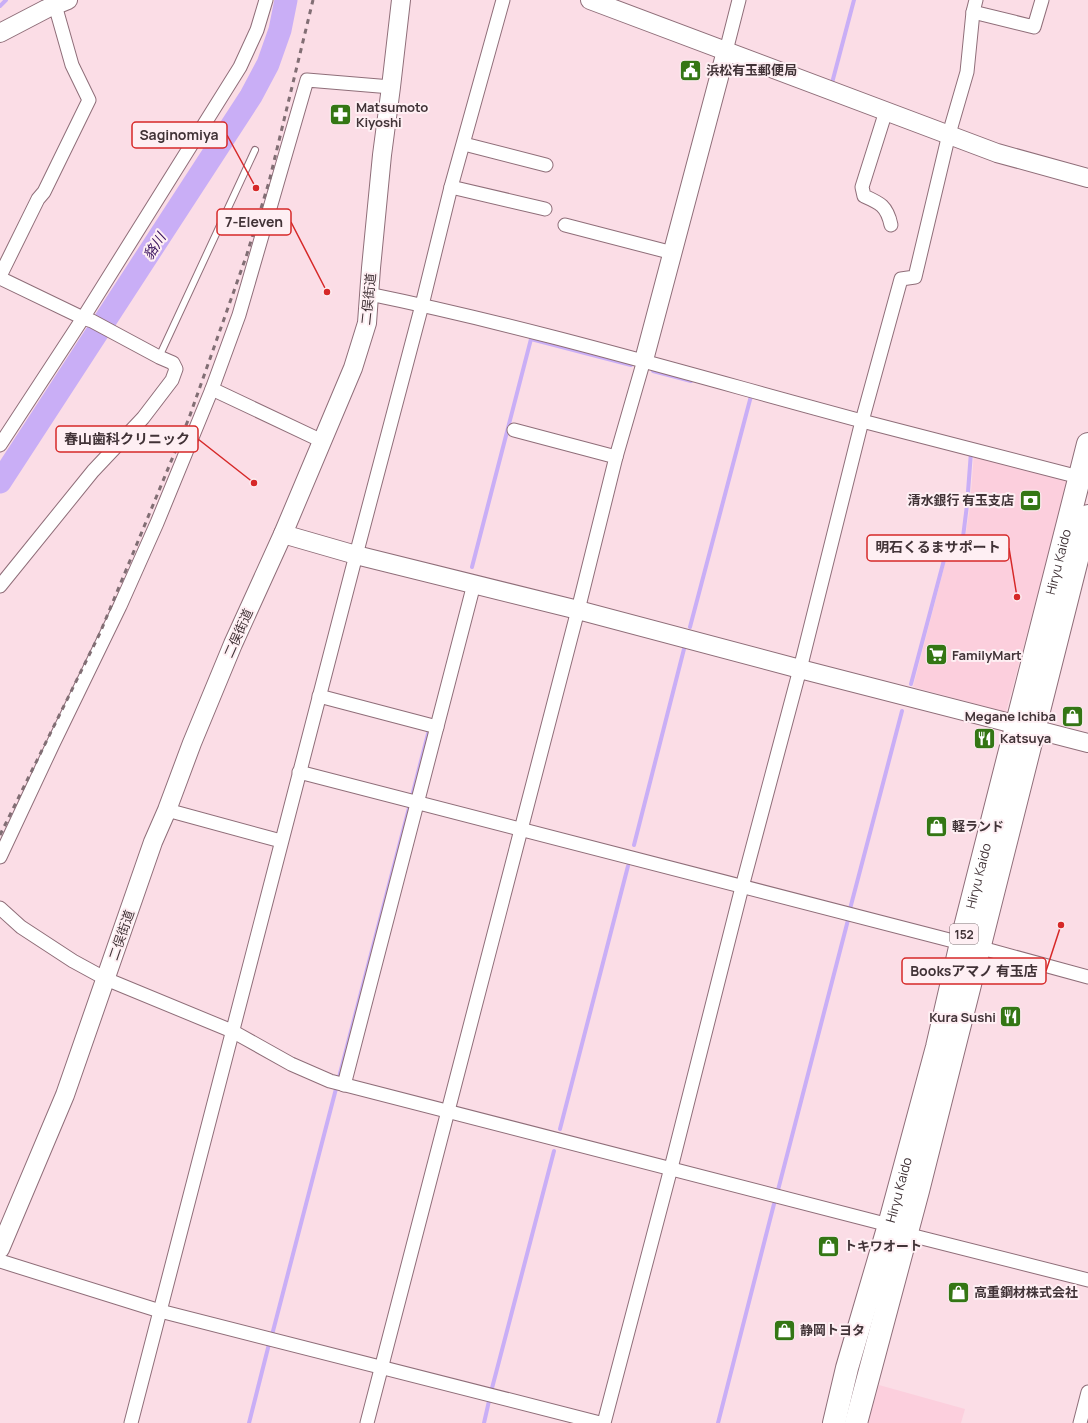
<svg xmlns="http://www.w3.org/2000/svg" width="1088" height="1423" font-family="Manrope,'Noto Sans JP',sans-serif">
  <rect width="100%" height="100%" fill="#fbdde6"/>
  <g fill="#fccfdd">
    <polygon points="974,453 1069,478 1006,712 913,687 946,560 965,539 970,506"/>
    <polygon points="879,1385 965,1409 961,1423 868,1423"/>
  </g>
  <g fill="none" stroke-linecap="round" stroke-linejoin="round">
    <g stroke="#c9aef6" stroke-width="4">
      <polyline points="0,6 6,0"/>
      <polyline points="832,83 854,0"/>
      <polyline points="653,371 691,381"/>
      <polyline points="472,567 531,339 631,365"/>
      <polyline points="690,627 751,396"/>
      <polyline points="911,684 944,560 952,548 963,537 967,505 971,452 969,452"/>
      <polyline points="412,796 430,726"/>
      <polyline points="634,845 684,649"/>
      <polyline points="850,909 902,711"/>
      <polyline points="560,1129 628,866"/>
      <polyline points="778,1190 848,920"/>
      <polyline points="272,1335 410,804"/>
      <polyline points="491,1392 554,1151"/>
      <polyline points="249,1423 269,1344"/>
      <polyline points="484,1423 489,1401"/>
      <polyline points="718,1423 774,1204"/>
    </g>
    <polyline stroke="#c9aef6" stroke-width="23" points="0,482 251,96 268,64 280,30 286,0"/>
    <defs>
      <polyline id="lane" points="159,357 255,150"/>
      <g id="street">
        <polyline points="973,12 1034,27 1042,0"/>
        <polyline points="726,51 739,0"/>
        <path d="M886,111L862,187L864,196C880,203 887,206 891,225"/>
        <polyline points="464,144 546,165"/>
        <polyline points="451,187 545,209"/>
        <polyline points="565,225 673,253"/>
        <polyline points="0,276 38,199 44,192 89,100 72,65 55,5"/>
        <polyline points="0,278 83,318 92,321 159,357 173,363 176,369 172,380 143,418 93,471 0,586"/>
        <path d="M369,294C535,328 698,377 862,421C934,440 1007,458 1079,477"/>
        <polyline points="514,430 616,457"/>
        <polyline points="322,441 212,389 239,315 307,80 391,87"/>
        <polyline points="0,445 83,318 240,67 257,30 266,0"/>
        <polyline points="319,696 437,727"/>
        <polyline points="299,772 961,943"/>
        <polyline points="167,810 281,841"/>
        <polyline points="0,857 53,744 120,606 157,523 212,389"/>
        <polyline points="0,908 21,927 73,961 106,979 232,1031 291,1064 330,1081 889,1225 906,1234 1088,1280"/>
        <polyline points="979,948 989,950 1088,977"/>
        <polyline points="344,1085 474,584"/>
        <polyline points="0,1261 160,1311 600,1423"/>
        <polyline points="131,1423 356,555 422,305 451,187 503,0"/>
        <polyline points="367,1423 578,610 616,457 644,360"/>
        <polyline points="604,1423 671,1168 742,887 800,669 862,421 901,279 915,277 949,134 967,72 973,12 976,0"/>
        <polyline points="1080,1423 1088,1392"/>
      </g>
      <g id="secondary">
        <polyline points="590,0 997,153 1088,178"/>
        <polyline points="0,33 46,9 68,0"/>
        <polyline points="644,360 726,51"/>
        <polyline points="283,534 356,555 578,610 800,669 1088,743"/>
        <polyline points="0,1249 65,1095 153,842 167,810 192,743 233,644 283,534 353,368 367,323 371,268 382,155 391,87 401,0"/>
      </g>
      <g id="highway">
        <path id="s1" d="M834,1423L847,1368L889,1225L937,1047L961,943L1088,444"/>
        <polyline points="856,1423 918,1191 1088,516"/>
      </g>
    </defs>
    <use href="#lane" stroke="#8f6e79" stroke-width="8"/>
    <use href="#street" stroke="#8f6e79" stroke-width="15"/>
    <use href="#secondary" stroke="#8f6e79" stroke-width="20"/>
    <use href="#highway" stroke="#8f6e79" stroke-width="24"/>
    <use href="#lane" stroke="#fff" stroke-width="6"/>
    <use href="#street" stroke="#fff" stroke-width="13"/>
    <use href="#secondary" stroke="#fff" stroke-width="18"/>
    <use href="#highway" stroke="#fff" stroke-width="22"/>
    <polyline stroke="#816e74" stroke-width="3" stroke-dasharray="5 5" stroke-linecap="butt" points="0,835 100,633 189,418 247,254 269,182 313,0"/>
  </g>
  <defs>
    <symbol id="civic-square" viewBox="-11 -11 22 22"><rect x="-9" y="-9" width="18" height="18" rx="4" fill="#347614" stroke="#feeff3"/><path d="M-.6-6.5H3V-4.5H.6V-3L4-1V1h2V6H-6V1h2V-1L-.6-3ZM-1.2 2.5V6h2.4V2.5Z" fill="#fff"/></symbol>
    <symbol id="pharmacy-square" viewBox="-11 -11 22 22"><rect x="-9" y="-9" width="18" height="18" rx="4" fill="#347614" stroke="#feeff3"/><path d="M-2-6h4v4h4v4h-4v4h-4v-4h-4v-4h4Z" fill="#fff"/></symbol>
    <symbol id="bank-square" viewBox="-11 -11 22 22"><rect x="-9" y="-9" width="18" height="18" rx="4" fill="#347614" stroke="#feeff3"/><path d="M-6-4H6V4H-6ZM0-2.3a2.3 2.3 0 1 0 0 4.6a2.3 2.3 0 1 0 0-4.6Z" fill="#fff"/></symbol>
    <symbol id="supermarket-square" viewBox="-11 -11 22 22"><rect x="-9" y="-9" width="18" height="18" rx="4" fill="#347614" stroke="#feeff3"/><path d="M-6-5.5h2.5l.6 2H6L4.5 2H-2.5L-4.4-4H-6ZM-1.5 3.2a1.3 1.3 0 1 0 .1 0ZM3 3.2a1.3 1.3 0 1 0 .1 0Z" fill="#fff"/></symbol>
    <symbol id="shop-square" viewBox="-11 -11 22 22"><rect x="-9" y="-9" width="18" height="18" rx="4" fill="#347614" stroke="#feeff3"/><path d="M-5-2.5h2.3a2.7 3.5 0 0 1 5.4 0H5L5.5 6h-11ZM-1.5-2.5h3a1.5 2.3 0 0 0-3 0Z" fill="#fff"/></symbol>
    <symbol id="restaurant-square" viewBox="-11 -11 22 22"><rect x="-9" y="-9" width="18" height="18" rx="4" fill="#347614" stroke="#feeff3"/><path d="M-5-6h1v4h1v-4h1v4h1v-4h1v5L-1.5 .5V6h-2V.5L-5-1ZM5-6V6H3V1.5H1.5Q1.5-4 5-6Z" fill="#fff"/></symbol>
  </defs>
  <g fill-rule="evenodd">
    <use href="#civic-square" x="678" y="58" width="25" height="25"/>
    <use href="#pharmacy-square" x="328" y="102" width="25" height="25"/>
    <use href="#bank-square" x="1018" y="488" width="25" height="25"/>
    <use href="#supermarket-square" x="924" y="642" width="25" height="25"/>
    <use href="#shop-square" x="1060" y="704" width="25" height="25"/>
    <use href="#restaurant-square" x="972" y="726" width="25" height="25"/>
    <use href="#shop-square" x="924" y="814" width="25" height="25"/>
    <use href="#restaurant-square" x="998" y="1004" width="25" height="25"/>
    <use href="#shop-square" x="816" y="1234" width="25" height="25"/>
    <use href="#shop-square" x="946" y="1280" width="25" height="25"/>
    <use href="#shop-square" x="772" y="1318" width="25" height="25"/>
  </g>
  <g text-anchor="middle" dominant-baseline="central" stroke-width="4" stroke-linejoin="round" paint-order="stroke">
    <rect fill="#feeff3" stroke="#7a6b6f" stroke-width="1" x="950" y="924" width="28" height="20" rx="3"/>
    <g font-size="12" font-weight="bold" fill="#413337">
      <text x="964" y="934">152</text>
    </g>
    <g font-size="13" font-weight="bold" fill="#413337" stroke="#feeff3" text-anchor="start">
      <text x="706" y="70">浜松有玉郵便局</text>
      <text x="356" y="107">Matsumoto<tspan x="356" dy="15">Kiyoshi</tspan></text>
      <text x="1014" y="500" text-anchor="end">清水銀行 有玉支店</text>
      <text x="952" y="655">FamilyMart</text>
      <text x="1056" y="716" text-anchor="end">Megane Ichiba</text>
      <text x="1000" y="738">Katsuya</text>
      <text x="952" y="826">軽ランド</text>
      <text x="996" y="1017" text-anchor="end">Kura Sushi</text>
      <text x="844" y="1246">トキワオート</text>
      <text x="974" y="1292">高重鋼材株式会社</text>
      <text x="800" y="1330">静岡トヨタ</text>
    </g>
    <g font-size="13" fill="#413337" stroke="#feeff3">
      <text transform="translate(368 299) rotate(-84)">二俣街道</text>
      <text stroke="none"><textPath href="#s1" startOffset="890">Hiryu Kaido</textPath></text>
      <text transform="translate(238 633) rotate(-66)">二俣街道</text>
      <text stroke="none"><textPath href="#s1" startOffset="566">Hiryu Kaido</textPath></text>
      <text transform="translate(121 935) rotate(-71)">二俣街道</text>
      <text stroke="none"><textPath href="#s1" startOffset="242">Hiryu Kaido</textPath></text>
    </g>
    <g font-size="14" font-style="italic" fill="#37105d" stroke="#feeff3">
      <text transform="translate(154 246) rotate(-57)">貉川</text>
    </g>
  </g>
  <path fill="none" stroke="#d62828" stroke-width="1.5" d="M256 188L227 135M327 292L291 222M254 483L198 439M1017 597L1009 548M1061 925L1046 971"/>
  <g fill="#d62828" stroke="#feeff3" stroke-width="1.5">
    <circle cx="256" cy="188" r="4"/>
    <circle cx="327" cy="292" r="4"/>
    <circle cx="254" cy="483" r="4"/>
    <circle cx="1017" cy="597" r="4"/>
    <circle cx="1061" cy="925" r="4"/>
  </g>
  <g fill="#feeff3" stroke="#d62828" stroke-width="1.5">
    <rect x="132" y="122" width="95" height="26" rx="4"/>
    <rect x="217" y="209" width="74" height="26" rx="4"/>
    <rect x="56" y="426" width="142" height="26" rx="4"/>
    <rect x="867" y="535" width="142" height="26" rx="4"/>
    <rect x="902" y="958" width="144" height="26" rx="4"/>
  </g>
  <g font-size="14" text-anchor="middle" font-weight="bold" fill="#413337">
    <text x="179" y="140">Saginomiya</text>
    <text x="254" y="227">7-Eleven</text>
    <text x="127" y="444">春山歯科クリニック</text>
    <text x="938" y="552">明石くるまサポート</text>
    <text x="974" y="976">Booksアマノ 有玉店</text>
  </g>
</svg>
